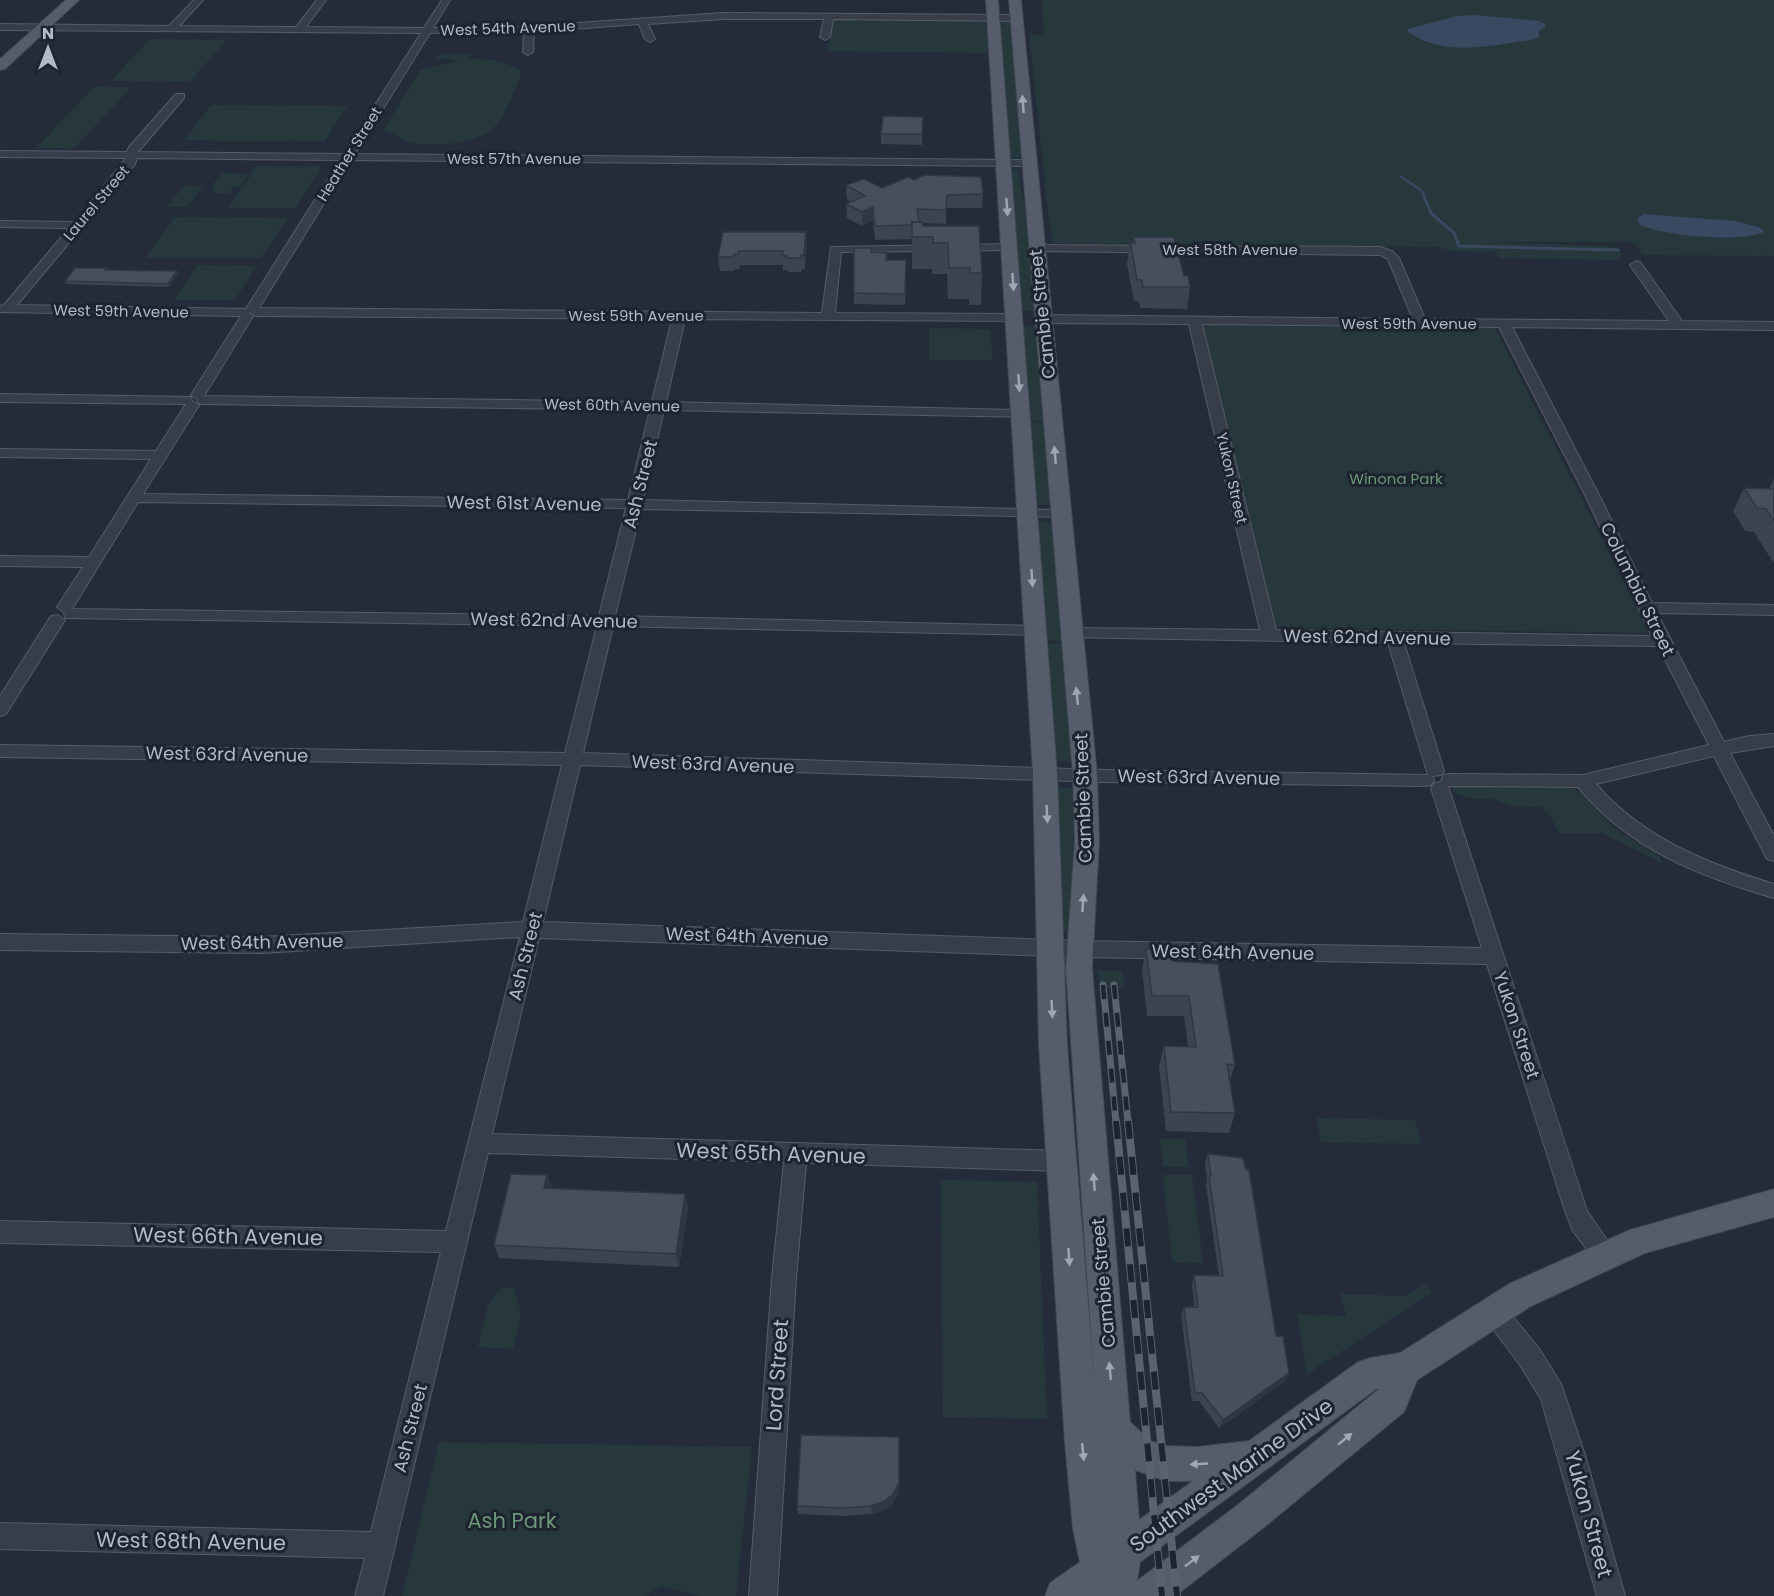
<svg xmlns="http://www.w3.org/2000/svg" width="1774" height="1596" font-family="Poppins,sans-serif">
  <rect width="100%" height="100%" fill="#242c3a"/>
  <g fill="#26383b">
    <polygon points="1042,0 1774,0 1774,256 1642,255 1637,244 1630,242 1488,242 1620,247 1621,260 1501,258 1495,252 1453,251 1437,247 1053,243 1049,222 1029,33 1044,36"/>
    <polygon points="836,18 985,20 989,53 825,51 830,40 833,20"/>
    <polygon points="1005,20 1011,23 1022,154 1020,158 1009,157 999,22"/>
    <polygon points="150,39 226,40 190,82 111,81"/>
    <path d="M440,54H472L467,59C486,59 504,59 520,71V78C513,93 507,111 497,124C483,144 435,147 413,143C402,141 392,131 383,131L420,70L461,60L435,58Z"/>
    <polygon points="95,86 131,87 75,148 36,148"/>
    <polygon points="211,105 347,106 325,141 202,142 232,141 184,140"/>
    <polygon points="257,166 322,166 296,208 228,208"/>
    <polygon points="1010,169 1019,170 1021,190 1026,209 1035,311 1022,311"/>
    <polygon points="222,173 249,174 240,187 234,187 230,193 212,193 215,188 211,187"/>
    <polygon points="183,186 203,186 187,207 167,207"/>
    <polygon points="175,217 288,218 261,258 145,258"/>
    <polygon points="197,265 257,266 235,300 174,300"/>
    <polygon points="1209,325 1495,328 1650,633 1284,628 1276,625 1204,328"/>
    <polygon points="1022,326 1036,326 1045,421 1028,421"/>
    <polygon points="929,328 990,329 993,360 929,360"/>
    <polygon points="1028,422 1045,423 1050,505 1036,505"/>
    <polygon points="1042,520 1053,524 1063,641 1044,640 1036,523"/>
    <polygon points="1045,643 1064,644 1071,762 1056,761"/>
    <polygon points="1458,786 1572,788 1582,794 1615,829 1659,856 1662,863 1602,833 1559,833 1549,814 1541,807 1512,806 1492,799 1469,798 1452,792 1453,788"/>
    <polygon points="1058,787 1074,789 1078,802 1071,932 1058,931 1056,790"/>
    <polygon points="1098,971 1123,971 1124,988 1100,988"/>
    <polygon points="1317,1118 1415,1120 1421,1144 1321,1142"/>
    <polygon points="1160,1139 1185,1139 1189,1167 1163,1166"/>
    <polygon points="1163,1175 1192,1175 1203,1263 1172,1262"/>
    <polygon points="941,1180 1037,1182 1047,1419 943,1417"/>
    <polygon points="1426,1283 1432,1292 1307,1374 1297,1314 1346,1316 1340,1294 1406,1296"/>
    <polygon points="501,1288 514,1288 521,1313 513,1349 478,1347 488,1305"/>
    <polygon points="439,1442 752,1447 736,1596 700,1596 661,1586 646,1596 402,1596"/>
  </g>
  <g fill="#3a4962">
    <path d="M1475,15L1539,21L1545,24V27L1539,31V37L1532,40C1490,45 1446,58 1408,32V29L1457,16Z"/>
    <path d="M1644,214L1734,221L1759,227L1764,232C1740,243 1666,236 1640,225L1637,218Z"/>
  </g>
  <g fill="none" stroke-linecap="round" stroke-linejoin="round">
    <polyline stroke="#3a4962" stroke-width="2" points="1400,176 1422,191 1424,195"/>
    <polyline stroke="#3a4962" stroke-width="3" points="1423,194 1431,213 1454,233 1459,246 1618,250"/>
    <defs>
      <g id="minor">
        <path d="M194,0H203L179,26L296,27L317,0H326L306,27L424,28L442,0H450L433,28H503L723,13L1017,15L1022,18L1017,21L833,19L830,37L825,40L820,37L824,19H723L648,24L655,39L650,42L645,39L639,24L534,32L533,52L528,55L523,52L524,32L430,33L355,154L1028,160L1033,163L1028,166L351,160L259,308L822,313L831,247L1014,244L1016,246L1010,250L841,252L835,313L1015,314L1019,315L1021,318L1019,321L685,319L666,402L1021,410L1028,414L1026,417L664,410L643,500L1060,510L1067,514L1065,517L641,509L615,616L1036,626L1042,627L1044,631L1042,635L613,626L583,753L1104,770L1428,775L1388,643L1064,637L1062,633L1064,629L1070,628L1260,630L1189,324L1043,323L1037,319L1043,315L1413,319L1388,259L1380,255L1035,251L1029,247L1031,245L1380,247L1392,251L1399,258L1425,319L1669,321L1630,265L1636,261L1640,262L1682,321L1774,322V330L1512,327L1600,497L1652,603L1774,605V615L1657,613L1724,742L1749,736L1774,734V746L1730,753L1774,836V861L1767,859L1714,756L1596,784C1642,838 1708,864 1774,884V898C1699,876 1629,849 1578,787L1448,786L1587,1211L1618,1256L1614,1264L1606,1267L1598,1264L1573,1231L1565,1211L1487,964L1080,957L539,938L492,1134L1063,1151L1071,1154L1074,1161L1071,1168L1063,1171L806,1163L796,1278L777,1596H749L772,1278L784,1162L488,1153L383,1596H355L365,1558L0,1549V1523L371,1532L441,1252L0,1243V1221L446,1231L520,937L262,953L0,950V934L262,937L523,922L562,765L0,757V745L565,753L597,626L65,618L64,612L57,607L83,567L0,566V556L89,557L151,459L0,457V449L156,451L186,404L0,402V394L191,397L192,401L199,405L143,494L628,500L650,410L203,404L198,403L197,399L191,395L241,316L0,312V306L4,305L69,228L0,227V221L75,222L126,158L0,157V151L127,152L129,147L176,94H184V98L138,152L344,154L421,33L0,30V24L169,26ZM137,158L340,160L246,309L17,305L135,164ZM248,312L251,313L253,315L257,316L672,319L652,402L204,396L253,316ZM1202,324L1499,327L1586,497L1652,636L1276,630ZM138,502L626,508L599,616L72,609ZM1404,643L1658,646L1709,745L1583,775L1449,774L1443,775L1441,782L1434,783L1431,788L1482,948L1080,941L543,922L580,765L1104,782L1425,786L1431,785L1434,780L1432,776L1441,775L1444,771Z"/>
        <polygon points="57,615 65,620 6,714 0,716 0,696 51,616"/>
        <polygon points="1493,1298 1501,1302 1540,1350 1561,1384 1585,1455 1625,1596 1597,1596 1541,1399 1522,1368 1485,1318 1481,1310 1485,1302"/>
      </g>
      <g id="major">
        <polygon points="66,0 79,0 5,69 0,70 0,59"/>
        <path d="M986,0H998L1057,774L1067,1045L1095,1390L1066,968L1075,842L1073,775L1009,0H1021L1097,775L1099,842L1092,968L1130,1422L1150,1441L1166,1446L1197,1447L1249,1441L1358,1362L1370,1358L1400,1353L1509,1284L1630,1230L1774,1189V1217L1645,1253L1531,1306L1417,1380L1404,1412L1263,1528L1175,1596H1045L1050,1583L1080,1562L1073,1529L1065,1443L1039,1045L1033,774ZM1376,1389H1379L1239,1504L1137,1581L1140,1562ZM1135,1470L1166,1481H1193L1139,1520Z"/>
      </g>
    </defs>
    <use href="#minor" stroke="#565c68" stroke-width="2"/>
    <use href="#major" stroke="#414753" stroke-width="2"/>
    <use href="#minor" fill="#373e4a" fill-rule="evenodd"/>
    <use href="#major" fill="#555d6a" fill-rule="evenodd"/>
    <defs>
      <g id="rail-far1">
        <polyline points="1103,985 1116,1122"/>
        <polyline points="1114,985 1128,1122"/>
      </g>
      <g id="rail">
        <polyline points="1116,1121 1162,1596"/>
        <polyline points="1128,1121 1177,1596"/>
      </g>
    </defs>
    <use href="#rail-far1" stroke="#5a6271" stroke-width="7"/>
    <use href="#rail" stroke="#5a6271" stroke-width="8"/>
    <use href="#rail-far1" stroke="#1d232f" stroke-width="4.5" stroke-dasharray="14" stroke-linecap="butt"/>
    <use href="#rail" stroke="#1d232f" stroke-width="6" stroke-dasharray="18" stroke-linecap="butt"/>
  </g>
  <g fill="#3b4451">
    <polygon points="923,117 922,145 881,144 881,134"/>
    <polygon points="914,180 983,194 982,208 946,208 946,224 922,223 923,226 979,226 982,273 981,305 969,305 969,299 948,299 947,274 932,274 932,269 912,269 912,239 875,240 873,221 862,226 847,218 846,204 851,202 847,199 846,185 882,188"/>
    <polygon points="806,232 807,246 805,269 802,269 801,272 788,272 788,270 783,270 783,265 740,265 739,269 735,269 734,271 720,271 718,257"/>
    <polygon points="1133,237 1184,276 1190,287 1187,309 1140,308 1139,301 1134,301 1127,264 1130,243 1133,243"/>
    <polygon points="854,248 871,252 887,260 906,260 905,305 854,304"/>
    <polygon points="107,268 108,270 178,275 169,287 66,284 65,281"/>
    <polygon points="1774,478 1774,562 1773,562 1754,532 1745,531 1733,511 1744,488 1769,489"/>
    <polygon points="1146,949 1172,961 1235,1065 1230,1080 1235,1113 1229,1133 1166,1131 1159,1066 1164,1046 1188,1046 1184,1016 1147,1016 1142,970"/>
    <polygon points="1208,1154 1289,1373 1285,1381 1219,1428 1199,1401 1192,1401 1181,1315 1184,1307 1194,1307 1192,1284 1194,1275 1219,1276 1206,1185 1207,1180 1205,1163"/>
    <polygon points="547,1175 552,1188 685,1194 688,1208 679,1267 499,1258 494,1245"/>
    <polygon points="899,1492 893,1503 885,1510 872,1514 844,1516 798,1514 797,1506"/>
  </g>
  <g fill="#303742">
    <polygon points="873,207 873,221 862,226 862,212"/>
    <polygon points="806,232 807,246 805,269 804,255"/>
    <polygon points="177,271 178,275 169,287 168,284"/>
    <polygon points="547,1175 552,1189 544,1188"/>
    <polygon points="685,1194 688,1208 679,1267 676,1254"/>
    <polygon points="1289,1373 1285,1381 1219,1428 1223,1420"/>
    <polygon points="899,1483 899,1492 893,1503 885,1510 872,1514 871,1506"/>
  </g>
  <g fill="#454f5e" stroke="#303742" stroke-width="1.5">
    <polygon points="883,116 923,117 922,134 881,134"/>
    <polygon points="925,175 981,177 983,194 947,195 946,210 917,209 919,222 912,222 912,229 912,225 875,226 873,207 862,212 846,204 865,196 846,185 864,179 882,188 908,177 914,180"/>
    <polygon points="912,222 922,222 923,226 979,226 982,273 970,273 970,268 949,268 948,243 933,243 933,237 912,237"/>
    <polygon points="723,232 806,232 804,255 801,255 801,258 787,258 787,256 782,256 783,251 739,251 738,254 734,254 733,257 718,257"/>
    <polygon points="1133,237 1174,237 1184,276 1188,276 1190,287 1143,287 1142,280 1137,280 1135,267 1130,243 1135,243"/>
    <polygon points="854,248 872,248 871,252 887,253 886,260 906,260 905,294 854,293"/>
    <polygon points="75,268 107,268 105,270 177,271 168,284 65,281"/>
    <polygon points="1744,488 1774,489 1774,521 1766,509 1757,508"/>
    <polygon points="1146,949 1170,950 1172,961 1218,964 1235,1065 1227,1064 1235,1113 1171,1112 1164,1046 1196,1047 1189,996 1152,996"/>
    <polygon points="1208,1154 1243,1158 1246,1170 1249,1170 1276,1336 1283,1336 1289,1373 1223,1420 1202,1393 1195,1393 1184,1307 1198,1307 1194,1275 1223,1276 1209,1176 1211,1176"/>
    <polygon points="511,1174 547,1175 544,1188 685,1194 676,1254 494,1245"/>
    <polygon points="801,1435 899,1437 899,1483 893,1494 885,1501 871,1506 844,1508 797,1506"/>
  </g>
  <defs><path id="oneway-solid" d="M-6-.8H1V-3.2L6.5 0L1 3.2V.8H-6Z" transform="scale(1.5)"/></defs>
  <g fill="#a0a7b4">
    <use href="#oneway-solid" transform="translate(1023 104) rotate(-94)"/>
    <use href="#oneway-solid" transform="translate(1007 207) rotate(86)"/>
    <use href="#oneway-solid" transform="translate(1013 282) rotate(86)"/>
    <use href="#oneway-solid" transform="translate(1019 383) rotate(86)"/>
    <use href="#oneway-solid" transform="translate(1055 455) rotate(-95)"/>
    <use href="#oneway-solid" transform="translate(1032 578) rotate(86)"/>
    <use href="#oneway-solid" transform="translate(1077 696) rotate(-96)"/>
    <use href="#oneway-solid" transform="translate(1047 814) rotate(87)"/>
    <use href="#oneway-solid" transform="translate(1083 903) rotate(-86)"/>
    <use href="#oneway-solid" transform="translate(1052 1009) rotate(87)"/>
    <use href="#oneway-solid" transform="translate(1094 1182) rotate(-95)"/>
    <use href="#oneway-solid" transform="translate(1069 1257) rotate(86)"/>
    <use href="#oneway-solid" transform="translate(1110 1371) rotate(-95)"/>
    <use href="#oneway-solid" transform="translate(1345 1439) rotate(-39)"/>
    <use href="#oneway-solid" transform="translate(1083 1452) rotate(84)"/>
    <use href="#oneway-solid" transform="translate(1199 1464) rotate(177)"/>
    <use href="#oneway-solid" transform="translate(1192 1561) rotate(-37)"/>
  </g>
  <g text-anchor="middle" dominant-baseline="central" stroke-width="6" stroke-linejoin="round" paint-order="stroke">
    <g font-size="15" fill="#b3b9c6" stroke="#1d232f">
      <text transform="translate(508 28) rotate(-2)">West 54th Avenue</text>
      <text transform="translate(349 154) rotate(-58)">Heather Street</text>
      <text x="514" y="158">West 57th Avenue</text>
      <text transform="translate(96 203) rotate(-50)">Laurel Street</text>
      <text x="1230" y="249">West 58th Avenue</text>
      <text transform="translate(121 311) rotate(1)">West 59th Avenue</text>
      <text x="636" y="315">West 59th Avenue</text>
      <text x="1409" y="323">West 59th Avenue</text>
      <text transform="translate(612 405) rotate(1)">West 60th Avenue</text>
      <text transform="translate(1232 478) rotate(77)">Yukon Street</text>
    </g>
    <g font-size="15" fill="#6b9677" stroke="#1d232f">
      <text x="1396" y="478">Winona Park</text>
    </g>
    <g font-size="18" fill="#b3b9c6" stroke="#1d232f">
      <text transform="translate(1042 314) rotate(-96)">Cambie Street</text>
      <text transform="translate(640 484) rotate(-76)">Ash Street</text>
      <text transform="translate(524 503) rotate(1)">West 61st Avenue</text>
      <text transform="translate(1638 589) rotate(64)">Columbia Street</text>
      <text transform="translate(554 620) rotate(1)">West 62nd Avenue</text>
      <text transform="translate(1367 637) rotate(1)">West 62nd Avenue</text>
      <text transform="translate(227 754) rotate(1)">West 63rd Avenue</text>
      <text transform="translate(713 764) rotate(2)">West 63rd Avenue</text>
      <text transform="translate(1199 777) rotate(1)">West 63rd Avenue</text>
      <text transform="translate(1083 798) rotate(-92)">Cambie Street</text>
      <text transform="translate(747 936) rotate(2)">West 64th Avenue</text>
      <text transform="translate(262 942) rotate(-1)">West 64th Avenue</text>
      <text transform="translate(1233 952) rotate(1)">West 64th Avenue</text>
      <text transform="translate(525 956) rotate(-76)">Ash Street</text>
      <text transform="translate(1517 1025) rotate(72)">Yukon Street</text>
      <text transform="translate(1103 1283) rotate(-95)">Cambie Street</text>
      <text transform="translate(410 1428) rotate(-76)">Ash Street</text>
    </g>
    <g font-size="21" fill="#b3b9c6" stroke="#1d232f">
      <text transform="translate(771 1153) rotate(2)">West 65th Avenue</text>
      <text transform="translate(228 1236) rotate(1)">West 66th Avenue</text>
      <text transform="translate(777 1375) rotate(-86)">Lord Street</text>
      <text transform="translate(1231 1475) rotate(-36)">Southwest Marine Drive</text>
      <text transform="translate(1589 1514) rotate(75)">Yukon Street</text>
      <text transform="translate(191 1541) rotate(1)">West 68th Avenue</text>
    </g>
    <g font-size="21" fill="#6b9677" stroke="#1d232f">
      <text x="512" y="1520">Ash Park</text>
    </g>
  </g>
  <g transform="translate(48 48)" stroke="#1d232f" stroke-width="4.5" paint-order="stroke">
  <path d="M0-4.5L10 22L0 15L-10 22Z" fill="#b3b9c6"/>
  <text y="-9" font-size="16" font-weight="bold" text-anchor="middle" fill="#b3b9c6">N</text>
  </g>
</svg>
